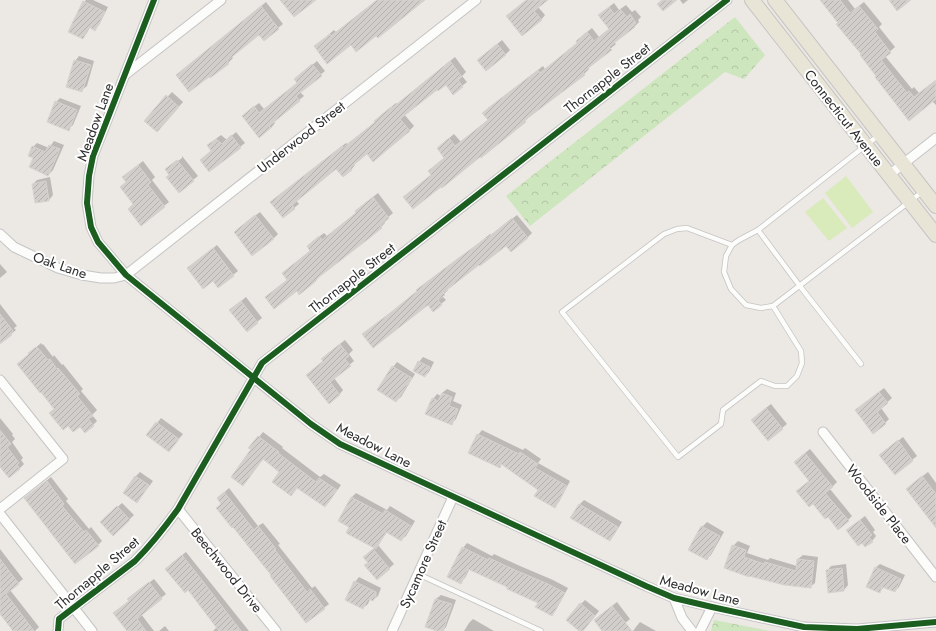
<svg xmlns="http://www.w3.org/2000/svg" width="936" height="631" font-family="Jost,sans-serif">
  <defs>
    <pattern id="forest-crowns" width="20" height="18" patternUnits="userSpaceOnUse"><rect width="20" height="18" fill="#cee6be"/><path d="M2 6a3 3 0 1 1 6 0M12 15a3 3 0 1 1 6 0" fill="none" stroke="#b1c6a4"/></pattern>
    <pattern id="building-hatch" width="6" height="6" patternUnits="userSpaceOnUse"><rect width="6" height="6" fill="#d1cecb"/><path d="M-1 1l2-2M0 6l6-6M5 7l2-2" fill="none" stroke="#b4b1af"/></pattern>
  </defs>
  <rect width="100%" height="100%" fill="#ece8e4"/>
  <g fill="url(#forest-crowns)">
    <polygon points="735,17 765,55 744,79 725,72 530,226 506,196"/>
    <polygon points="714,620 770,631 711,631"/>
  </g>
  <g fill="#d9eabb">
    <polygon points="846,176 873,212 852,228 825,193"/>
    <polygon points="823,198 847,228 829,241 805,212"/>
  </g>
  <g fill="#0003">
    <polygon points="86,0 93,0 108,7 99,25 95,29 90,27 87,33 83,38 84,2"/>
    <polygon points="377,0 423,0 376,34 351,44 320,42 334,30 336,32"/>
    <polygon points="526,0 547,0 538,7 545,15 541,20 508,16"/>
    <polygon points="680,0 688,0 683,4"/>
    <polygon points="824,0 848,0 855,9 864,2 882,24 879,27 895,47 885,56 912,89 914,87 919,93 936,80 936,105 932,101 909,120 839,23"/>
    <polygon points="266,2 283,24 278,28 264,39 259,34 231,56 233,58 228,63 182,71"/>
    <polygon points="614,3 619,10 626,5 632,12 635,10 641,17 638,20 639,22 634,27 614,42 616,44 588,67 589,69 584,74 480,156 404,197 432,174 445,157 438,148 443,143 454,134 461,142 489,119 484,113 488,108 543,66 545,69 578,43 582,36 592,28 599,37 610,28 604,11"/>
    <polygon points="502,40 510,50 505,55 478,60"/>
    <polygon points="79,56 94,61 87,86 82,90 75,61"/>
    <polygon points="455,57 466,72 462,76 467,82 462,86 446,84 437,88 404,114 414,126 409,131 367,153 354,164 355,165 351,170 337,168 296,200 299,204 294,208 276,198 346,143 347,144 376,122 375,121 380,116 396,103 397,104"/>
    <polygon points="317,61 325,71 300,92 304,96 273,121 275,123 271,128 247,112 259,103 264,109 298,83 300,75"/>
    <polygon points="172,92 183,102 161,127 145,121"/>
    <polygon points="60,98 81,106 73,125 68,129 56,102"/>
    <polygon points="236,132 245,143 240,147 201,160 212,150 208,145 213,141 221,135 227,140"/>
    <polygon points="54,141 64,145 53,170 48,175 34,157 33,147 37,143 49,148"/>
    <polygon points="182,156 198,176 193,180 170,174 170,167 182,158"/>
    <polygon points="143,161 155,177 152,180 169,202 141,224 134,204 128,173"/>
    <polygon points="50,177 53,195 49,200 36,202 33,184 37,180"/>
    <polygon points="378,193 393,213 384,221 385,223 381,227 318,276 319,277 315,282 288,279 283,273 311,250 312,242 324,233 327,236 357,212 356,211 360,207"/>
    <polygon points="260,212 278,234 274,238 239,228"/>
    <polygon points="517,215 532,233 527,238 506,245 479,264 447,289 448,290 442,296 446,300 441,304 428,303 396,309 418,291 422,286 465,253 465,254 490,234 491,235"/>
    <polygon points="217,245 238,271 233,275 213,280 193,264"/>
    <polygon points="0,264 7,272 0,278"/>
    <polygon points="246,297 262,318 257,322 235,306"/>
    <polygon points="0,304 17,326 14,328 16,330 0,343"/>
    <polygon points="345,340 353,350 349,354 354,361 334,378 343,390 339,395 307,375 324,361 322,359 327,354"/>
    <polygon points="41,343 42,345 43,344 53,357 54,355 62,365 63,364 83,389 81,391 97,410 92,415 97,421 93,425 80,425 55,408 18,364"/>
    <polygon points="423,357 434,362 429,372 425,376 419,362"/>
    <polygon points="397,362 415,374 401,397 396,401 393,367"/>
    <polygon points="884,388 892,398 881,408 889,419 885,423 861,406"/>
    <polygon points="447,389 456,393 453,401 462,405 456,419 452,423 433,399 437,394 441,396 442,393"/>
    <polygon points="771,404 787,424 782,428 757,415"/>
    <polygon points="0,418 13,434 12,435 15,439 12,442 23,458 21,460 24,464 19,469 0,465"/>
    <polygon points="161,418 183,434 169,451 148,435"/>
    <polygon points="482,430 523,450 525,448 541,459 538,463 570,481 559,502 555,506 539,489 502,464 499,467 478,435"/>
    <polygon points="263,432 283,447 282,448 320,477 324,474 341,485 329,502 325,506 264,458 247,480 243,485 252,449 250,448"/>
    <polygon points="903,437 917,456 895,474 880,455"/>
    <polygon points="810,449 837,482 830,489 852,516 848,520 828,515 813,502 810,480 800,457"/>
    <polygon points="140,472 153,481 141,497 137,502 125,493 136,476"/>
    <polygon points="928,472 936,483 936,528 912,484"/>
    <polygon points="51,477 68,499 66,501 89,529 91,527 102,541 98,545 25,498 29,494"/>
    <polygon points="229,488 258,526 263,523 280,544 278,545 312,588 315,586 329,604 307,621 218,498"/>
    <polygon points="356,493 387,510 390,506 415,521 406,536 401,540 387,532 378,545 394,564 377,579 369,562 369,553 375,547 351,526 339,520 352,497"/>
    <polygon points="584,500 622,522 614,535 610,540 579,505"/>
    <polygon points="122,503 134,515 113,535 101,522"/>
    <polygon points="865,516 875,530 873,532 876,536 872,541 852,526"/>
    <polygon points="707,522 724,532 711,555 707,559 690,550 702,527"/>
    <polygon points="738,541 750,546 747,553 768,560 770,558 797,566 798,559 803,555 818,557 815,583 810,587 750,575 733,546"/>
    <polygon points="467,543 492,556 494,554 520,566 553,580 568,588 556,610 552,615 539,602 470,568 465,578 460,582 463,548"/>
    <polygon points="0,549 23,579 10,590 39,627 35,631 14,631 0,604"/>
    <polygon points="186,552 249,631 213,631 217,627 171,564"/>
    <polygon points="846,564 848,585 844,590 827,571 831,566"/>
    <polygon points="880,564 905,575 899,587 895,591 884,587 879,592 875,568"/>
    <polygon points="359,577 381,588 378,596 373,600 370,599 368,604 363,608 355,582"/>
    <polygon points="154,579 166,594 141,614 154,631 128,631 114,613 130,600 133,595"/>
    <polygon points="441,595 456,600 446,627 443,631 440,631 427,626 436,599"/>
    <polygon points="585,600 599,611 586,627 581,631 581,604"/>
    <polygon points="617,602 630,619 616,631 603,631 599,616"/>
    <polygon points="473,619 494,631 464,631 469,623"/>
    <polygon points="640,622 656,631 633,631 636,627"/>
    <polygon points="165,626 169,631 159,631"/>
  </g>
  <g fill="url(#building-hatch)" stroke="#d7d4d0">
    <polygon points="280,0 316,0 294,17"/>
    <polygon points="377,0 425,0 378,38 376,36 356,52 351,45 327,64 314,46 330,34 331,36"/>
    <polygon points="526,0 548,0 534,11 542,20 522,36 506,16"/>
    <polygon points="662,0 677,0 663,11 657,4"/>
    <polygon points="820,0 840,0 850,13 859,6 878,29 875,32 891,53 881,60 907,93 909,91 914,97 936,80 936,99 909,121 875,77 876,76 860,55 861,54 836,24 838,23"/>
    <polygon points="889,0 911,0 897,11"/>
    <polygon points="83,1 105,12 95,31 89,27 83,39 68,32"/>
    <polygon points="261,6 279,29 264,41 259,35 227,61 229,64 210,78 209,77 189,92 176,75"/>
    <polygon points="609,7 614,14 620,9 627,17 630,14 636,23 633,25 635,27 609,47 612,50 583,72 585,75 525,120 526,122 481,158 480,157 442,188 441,187 413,209 403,197 431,175 428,171 444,158 437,148 449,138 455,146 488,120 482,113 538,70 540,73 577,43 576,41 587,32 594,41 609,29 598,15"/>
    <polygon points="497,44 506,55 486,71 477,60"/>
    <polygon points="74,60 91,65 82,92 66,87"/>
    <polygon points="450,61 462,77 458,80 463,87 453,95 446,85 438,91 437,90 400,119 410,131 387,150 373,162 367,154 350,168 352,170 343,177 336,169 292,205 295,209 283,218 270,202 342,146 343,148 375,122 374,121 391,107 392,108"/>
    <polygon points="312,64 322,76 296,96 300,101 269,126 271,128 259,138 242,116 254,106 259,113 297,83 294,79"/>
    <polygon points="166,95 179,107 157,132 144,121"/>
    <polygon points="55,101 77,110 69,131 47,122"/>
    <polygon points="231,135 241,148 209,172 200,160 211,151 207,145 216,139 222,144"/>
    <polygon points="49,145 60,149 48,176 29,167 33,158 28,156 32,146 45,152"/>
    <polygon points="177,160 194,181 179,193 166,177 169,175 165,169"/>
    <polygon points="138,165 151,182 148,185 165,207 141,226 128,209 133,204 120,187 126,182 122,177"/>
    <polygon points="46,181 49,201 35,203 32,184"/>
    <polygon points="373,197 389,218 380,226 382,228 367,240 314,281 315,282 299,295 297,291 274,309 265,297 287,280 282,273 310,251 307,246 319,236 322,240 356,213 355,211"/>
    <polygon points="255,215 274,239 252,256 234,232"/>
    <polygon points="512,218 528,238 511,252 506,246 480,266 479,265 443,293 445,295 438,300 442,305 433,312 428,305 373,348 362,334 390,313 417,291 416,290 460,257 486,238 486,239"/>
    <polygon points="213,248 234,276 218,288 213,281 203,289 187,268"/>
    <polygon points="241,301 258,323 247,332 229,310"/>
    <polygon points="0,314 13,331 10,333 12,335 0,344"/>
    <polygon points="340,344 349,356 345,359 351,366 330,382 340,395 329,404 306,375 323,361 321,359"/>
    <polygon points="36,347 37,349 38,348 48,360 50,359 57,369 58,368 80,394 77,396 93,416 88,419 94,426 85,433 80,427 73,432 68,426 63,430 49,413 54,409 41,392 40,393 17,364 29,354 28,353"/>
    <polygon points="418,361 430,367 425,377 413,371"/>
    <polygon points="392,366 412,378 396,402 377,390"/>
    <polygon points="879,392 888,403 877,412 886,424 873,434 855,410"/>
    <polygon points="442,393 452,397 449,406 458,409 452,425 425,414 432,398 438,401"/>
    <polygon points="766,408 783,429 768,441 751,420"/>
    <polygon points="156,422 179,439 169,452 146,435"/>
    <polygon points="0,430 11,444 7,447 19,463 17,465 20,469 9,478 0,467"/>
    <polygon points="477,434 519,454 520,452 538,464 535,468 567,486 555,508 534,496 538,490 501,464 500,468 468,453"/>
    <polygon points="258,436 279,452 278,453 316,482 319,478 337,490 325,507 297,488 291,496 272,482 279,472 263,459 243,486 231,477 251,449 248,448"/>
    <polygon points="898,440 913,461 895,475 879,455"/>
    <polygon points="805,453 833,487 825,493 849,521 838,530 828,517 825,519 813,504 809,507 796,491 809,481 794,462"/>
    <polygon points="135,476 149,485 137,503 123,493"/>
    <polygon points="922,476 936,494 936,528 906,489"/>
    <polygon points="47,481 64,504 62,506 84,532 86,530 99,546 75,564 24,498"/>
    <polygon points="224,492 254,530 258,526 276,549 275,550 307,592 310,589 325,609 306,623 270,576 271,575 233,527 232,528 216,508 221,504 217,498"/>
    <polygon points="351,497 383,514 385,510 411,526 401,541 386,532 376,549 346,533 349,527 338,521"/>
    <polygon points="579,504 618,527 610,541 570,518"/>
    <polygon points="117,506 130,520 113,536 100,522"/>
    <polygon points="860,520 872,535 869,537 873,542 865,547 862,543 858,546 846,530"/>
    <polygon points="701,526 720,536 707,560 688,550"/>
    <polygon points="732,545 746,550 744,557 764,564 765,562 796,571 797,559 814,561 811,588 784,585 749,576 749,577 724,568"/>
    <polygon points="462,547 488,560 489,558 515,570 548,584 565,593 552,616 535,607 538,603 507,589 507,587 468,569 461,584 447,577"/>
    <polygon points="373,549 390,569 377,580 364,565 368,563 363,557"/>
    <polygon points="182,555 201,579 241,631 219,631 188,590 185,593 165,569"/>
    <polygon points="0,559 19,584 6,594 34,631 13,631 0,614"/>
    <polygon points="875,567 901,579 895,592 882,587 880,593 866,587"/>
    <polygon points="842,568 844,591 828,593 826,570"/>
    <polygon points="354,581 376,592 376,596 373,601 368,599 363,609 345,600"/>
    <polygon points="149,582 162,599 137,619 146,631 127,631 113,613 129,601 127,599"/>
    <polygon points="435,599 452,604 443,631 437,631 425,627"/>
    <polygon points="580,603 595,616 583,631 579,631 566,620"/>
    <polygon points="612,606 632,631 602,631 594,620"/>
  </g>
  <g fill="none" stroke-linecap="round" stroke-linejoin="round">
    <defs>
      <g id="lane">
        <polyline points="879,135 758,230 739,240 732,245 726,256 724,272 731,289 746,305 761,308 773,306 922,192"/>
        <polyline points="758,230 799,285 861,364"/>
        <polyline points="732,245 687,228 677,229 664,234 562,312 678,457 721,424 723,410 761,381 775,386 787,386 797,376 802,363 801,351 773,306"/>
        <polyline points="418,574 541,631"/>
      </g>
      <g id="street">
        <polyline points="154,0 93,156 89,176 87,203 91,227 98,242 126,275 311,424 340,444 646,586 674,598 712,607 804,627 857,629 936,622"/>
        <polyline points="126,74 221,0"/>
        <polyline points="889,175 936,138"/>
        <polyline points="0,234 14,247 58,268 82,275 101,278 114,278 126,275 476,0"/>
        <polyline points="0,380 63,459 0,509"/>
        <polyline points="823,432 936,577"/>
        <polyline points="178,509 276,631"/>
        <polyline points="0,514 92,631"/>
        <polyline points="674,598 682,618 692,631"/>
        <path d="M58,631L59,619L135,561C151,545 165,527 178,509L262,363L727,0"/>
        <polyline points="392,631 453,497"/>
        <polyline points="700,631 712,607"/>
      </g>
      <g id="primary">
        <polyline points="752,0 936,235"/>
        <polyline points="775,0 936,206"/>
      </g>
    </defs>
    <use href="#lane" stroke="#c5c4c5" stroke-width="6"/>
    <use href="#street" stroke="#c5c4c5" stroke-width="11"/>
    <use href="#primary" stroke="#c6c5c4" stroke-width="16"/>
    <use href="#lane" stroke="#fcfcfb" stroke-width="4.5"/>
    <use href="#street" stroke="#fcfcfb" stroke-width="9"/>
    <use href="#primary" stroke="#e8e4d6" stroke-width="14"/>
    <defs>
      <g id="cycleway">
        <polyline points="154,0 93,156 89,176 87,203 91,227 98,242 126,275 311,424 340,444 646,586 674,598 712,607 804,627 857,629 936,622"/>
        <path d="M58,631L59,619L135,561C151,545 165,527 178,509L262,363L727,0"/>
      </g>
    </defs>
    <use href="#cycleway" stroke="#fff" stroke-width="8"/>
    <use href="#cycleway" stroke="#1b5e20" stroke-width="6"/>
  </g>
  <g text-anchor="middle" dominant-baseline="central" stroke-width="4" stroke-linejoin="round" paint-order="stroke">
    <g font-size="14" fill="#2e2e2e" stroke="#fff">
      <text transform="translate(607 78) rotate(-38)">Thornapple Street</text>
      <text transform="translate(844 118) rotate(52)">Connecticut Avenue</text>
      <text transform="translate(95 122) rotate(-70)">Meadow Lane</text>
      <text transform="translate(301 137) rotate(-38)">Underwood Street</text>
      <text transform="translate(60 265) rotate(19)">Oak Lane</text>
      <text transform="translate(352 278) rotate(-38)">Thornapple Street</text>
      <text transform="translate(374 445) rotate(27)">Meadow Lane</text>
      <text transform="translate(879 504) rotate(52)">Woodside Place</text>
      <text transform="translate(423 564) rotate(-66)">Sycamore Street</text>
      <text transform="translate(227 570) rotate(51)">Beechwood Drive</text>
      <text transform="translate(97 573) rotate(-40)">Thornapple Street</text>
      <text transform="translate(700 590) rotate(15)">Meadow Lane</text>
    </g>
  </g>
</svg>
